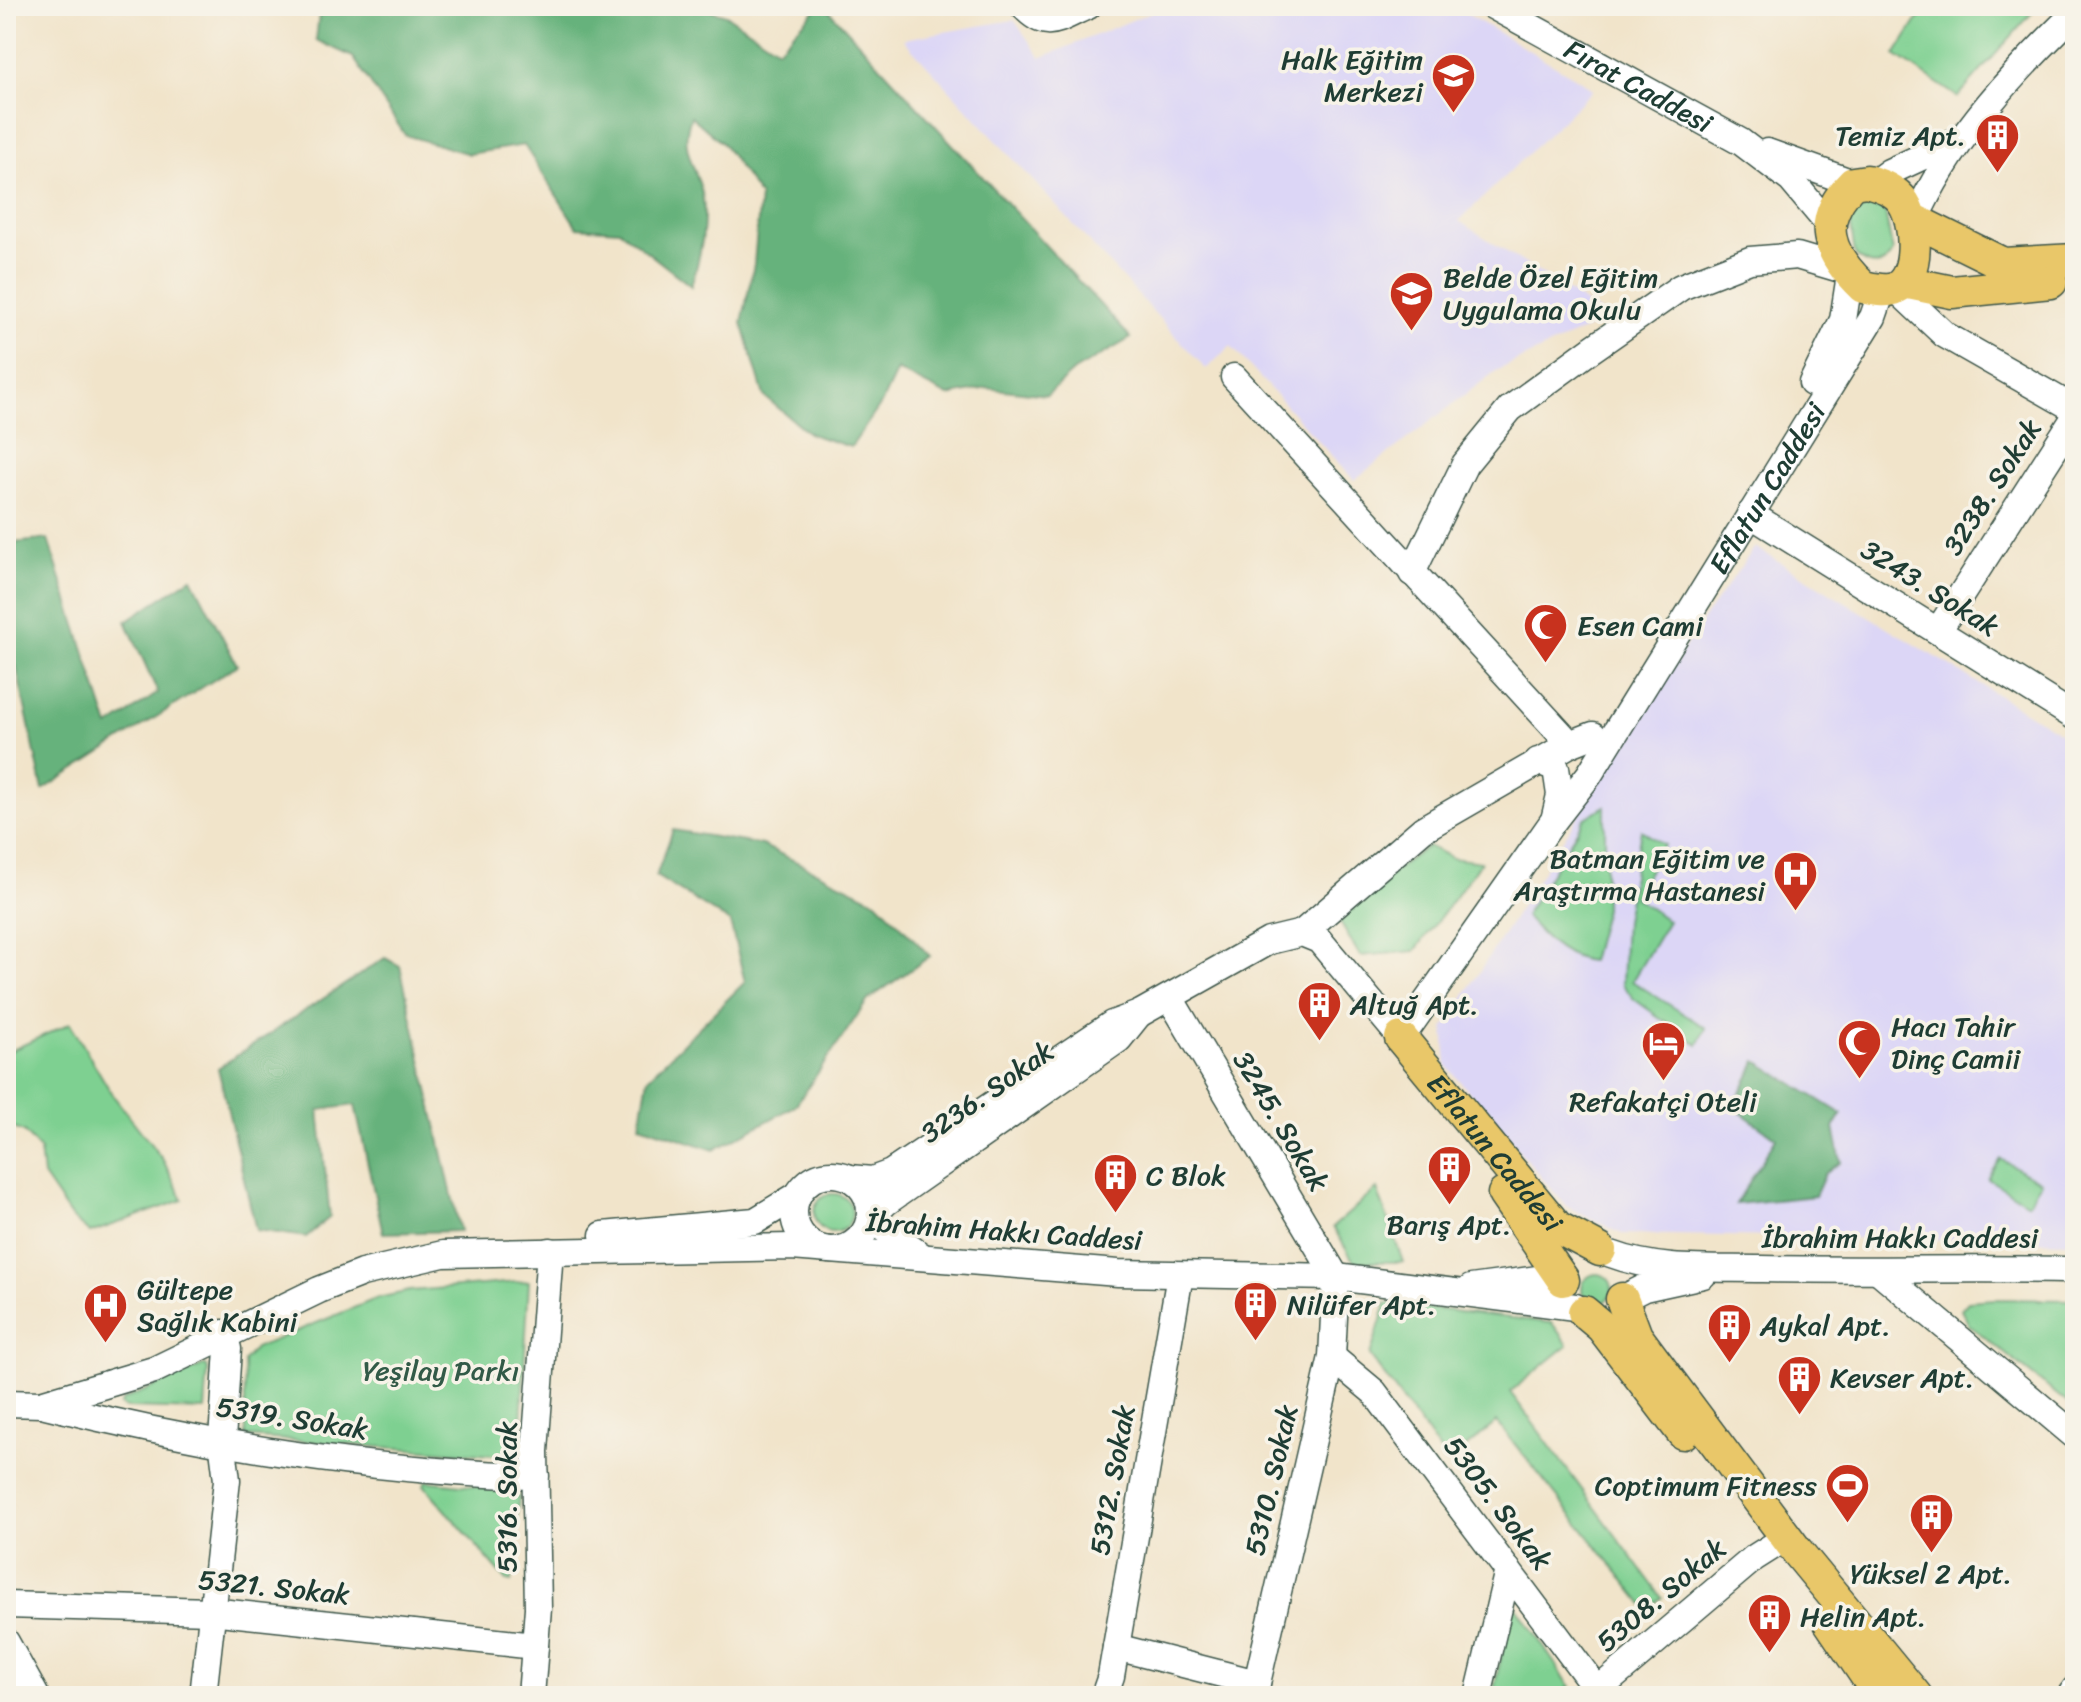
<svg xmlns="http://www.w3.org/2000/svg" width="2081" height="1702" font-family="Sriracha,sans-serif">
  <rect width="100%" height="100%" fill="#f7f3e8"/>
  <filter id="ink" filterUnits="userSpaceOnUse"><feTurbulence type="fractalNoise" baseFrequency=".0125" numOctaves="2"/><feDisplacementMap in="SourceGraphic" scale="16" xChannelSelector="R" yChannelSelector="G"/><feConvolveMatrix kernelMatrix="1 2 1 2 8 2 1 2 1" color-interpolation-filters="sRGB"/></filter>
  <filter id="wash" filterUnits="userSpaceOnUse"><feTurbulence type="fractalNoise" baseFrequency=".006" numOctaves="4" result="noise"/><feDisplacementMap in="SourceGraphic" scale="32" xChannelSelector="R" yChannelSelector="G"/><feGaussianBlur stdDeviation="1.8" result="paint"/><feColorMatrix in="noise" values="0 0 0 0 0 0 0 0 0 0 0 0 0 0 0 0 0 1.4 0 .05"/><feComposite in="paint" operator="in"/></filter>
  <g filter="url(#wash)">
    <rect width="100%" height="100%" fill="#f1e4ca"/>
    <g fill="#dcd6f6">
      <polygon points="1166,6 1453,6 1583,82 1593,90 1459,221 1609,318 1496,371 1354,480 1231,346 1206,369 903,39 1014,20 1041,58"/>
      <polygon points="1755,547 2075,742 2075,1242 1622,1234 1566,1206 1447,1066 1444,1028 1697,628"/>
    </g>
    <g fill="#7ed091" stroke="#4e8662" stroke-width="2">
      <polygon points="1922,6 2038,6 1958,97 1895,55 1925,8"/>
      <path d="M1864,195L1883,202L1893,252C1884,270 1868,267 1855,255L1850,219L1852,202Z"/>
      <path d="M1605,806V909L1591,961C1565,959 1541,935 1525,916L1584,819Z"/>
      <polygon points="1641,830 1664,845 1634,897 1668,921 1632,981 1706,1028 1698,1045 1634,999 1622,984 1625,921"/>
      <polygon points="1428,846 1452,858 1481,862 1415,951 1360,956 1335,914"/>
      <polygon points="70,1023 112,1094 163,1160 183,1200 90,1233 72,1218 43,1176 40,1150 24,1132 6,1125 6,1053"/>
      <polygon points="2001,1159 2041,1182 2028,1203 1988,1179"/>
      <polygon points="1377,1189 1403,1262 1354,1262 1333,1227"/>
      <circle cx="833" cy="1213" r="19"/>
      <circle cx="1597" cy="1289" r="15"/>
      <polygon points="529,1281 519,1457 246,1437 244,1361 255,1348 378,1298 410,1291"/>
      <polygon points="1994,1299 2075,1300 2075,1409 1969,1325 1961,1309 1968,1301"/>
      <polygon points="1386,1303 1552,1323 1568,1345 1510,1392 1662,1598 1647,1609 1497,1422 1448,1462 1370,1356"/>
      <polygon points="205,1365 208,1369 205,1410 126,1408 120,1405 123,1400"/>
      <polygon points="426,1481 515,1491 519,1497 512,1582 507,1581 424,1485"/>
      <polygon points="1516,1606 1570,1686 1559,1696 1492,1696 1511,1615"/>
    </g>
    <g fill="#66b27b" stroke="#427858" stroke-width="2">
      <path d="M320,6H696L726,15L778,49L819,6H825L1131,338L1074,371L1047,395L987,388L948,396L897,370L881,404L851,447L810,434L764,396L742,323L754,264L760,197L723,144L691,116C679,150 694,161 702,193C708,224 700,257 691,286L619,230L577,227L524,145L469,154L405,135L353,57L316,40Z"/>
      <polygon points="48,539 109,727 158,693 126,621 192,578 237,665 43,790 6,619 6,544"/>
      <polygon points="673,830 762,845 877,901 930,956 868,1000 795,1106 714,1150 640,1125 648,1078 745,982 730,922 656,876"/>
      <polygon points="385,958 400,966 460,1231 383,1233 355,1105 319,1110 330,1217 306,1237 256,1230 218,1068"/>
      <polygon points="1757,1061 1842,1114 1834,1128 1841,1162 1825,1174 1815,1196 1736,1204 1776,1138 1733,1107"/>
    </g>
  </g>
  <g filter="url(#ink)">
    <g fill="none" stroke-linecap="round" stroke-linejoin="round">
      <defs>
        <g id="minor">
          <path d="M1023,6C1048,33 1058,18 1088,6"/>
          <path id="s1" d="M1493,6L1741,142L1791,180L1828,224"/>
          <polyline points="1767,152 1853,183"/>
          <polyline points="1874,183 1889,172 1960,139"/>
          <path d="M1910,214L1921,207C1957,133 2016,70 2075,13"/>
          <polyline points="1895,288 1945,335 2075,409"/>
          <polyline points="1234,377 1570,744"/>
          <polyline points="1812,383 1843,320 1850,275"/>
          <polyline points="1750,514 2075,717"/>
          <polyline points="1412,573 1465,464 1510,409 1592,349 1681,287 1750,260 1797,256 1844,270"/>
          <polyline points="1938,631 2075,417"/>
          <polyline points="1538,761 1556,768 1560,795 1555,816"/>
          <polyline points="1302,933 1423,829 1570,744 1593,735"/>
          <polyline points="1170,998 1336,1277 1332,1357 1254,1696"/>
          <path id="s2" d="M1139,1014L1269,941L1302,933L1319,940L1401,1038L1554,820L1589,775L1873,317L1882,291"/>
          <circle cx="832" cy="1212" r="38"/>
          <polyline points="849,1178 872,1180 891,1173 1112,1024 1139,1014 1119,1039 885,1203 870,1219 923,1257"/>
          <polyline points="603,1235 755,1221 798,1195"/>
          <path d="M1611,1254C1659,1272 1711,1268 1762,1269C1867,1271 1971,1268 2075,1270"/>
          <polyline points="1880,1272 2075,1436"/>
          <polyline points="1471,1288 1538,1279 1563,1280"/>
          <polyline points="1622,1299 1644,1288 1703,1275"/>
          <polyline points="1332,1357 1374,1392 1602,1696"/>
          <polyline points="6,1403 41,1404 154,1370 319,1290 362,1273 443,1254 792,1247 1118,1273 1336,1277 1575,1307"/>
          <path d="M41,1404C197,1444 376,1472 536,1476"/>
          <polyline points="6,1605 210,1611 535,1646"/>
          <polyline points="6,1642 36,1696"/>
          <polyline points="1116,1647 1257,1683"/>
          <polyline points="203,1696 227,1480 222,1440 228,1349 223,1333"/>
          <polyline points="531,1696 538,1608 535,1451 550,1251"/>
          <polyline points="1104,1696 1111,1676 1180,1275"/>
          <polyline points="1478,1696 1508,1570"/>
          <polyline points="1591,1696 1754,1558 1773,1546"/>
          <polyline points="2070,1696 2075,1689"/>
        </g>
        <g id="major">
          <path d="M1867,181C1881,185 1896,190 1904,203C1916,222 1921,278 1894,289C1884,292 1873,289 1863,287C1827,253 1815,221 1853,183Z"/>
          <polyline points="1912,219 2003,264 2075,260"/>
          <polyline points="1904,282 1952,292 2051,282"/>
          <path id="s3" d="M1401,1038L1557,1227L1600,1250"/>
          <polyline points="1504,1194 1563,1280"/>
          <polyline points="1622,1299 1636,1336 1796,1550 1916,1696"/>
          <polyline points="1584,1312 1602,1327 1683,1433"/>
          <polyline points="1829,1621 1880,1696"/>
        </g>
      </defs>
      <use href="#minor" stroke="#3e564a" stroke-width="29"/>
      <use href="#major" stroke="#3e564a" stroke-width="35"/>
      <use href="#minor" stroke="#fff" stroke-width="26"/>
      <use href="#major" stroke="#e9c769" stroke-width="32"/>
    </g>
  </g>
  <defs>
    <symbol id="school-pin" viewBox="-11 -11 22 30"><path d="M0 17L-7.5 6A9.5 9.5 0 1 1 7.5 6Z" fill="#c8321e" stroke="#f7f3e8"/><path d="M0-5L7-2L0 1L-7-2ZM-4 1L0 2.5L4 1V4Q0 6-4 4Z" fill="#fff"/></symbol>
    <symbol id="building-pin" viewBox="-11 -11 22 30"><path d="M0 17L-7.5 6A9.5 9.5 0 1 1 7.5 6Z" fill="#c8321e" stroke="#f7f3e8"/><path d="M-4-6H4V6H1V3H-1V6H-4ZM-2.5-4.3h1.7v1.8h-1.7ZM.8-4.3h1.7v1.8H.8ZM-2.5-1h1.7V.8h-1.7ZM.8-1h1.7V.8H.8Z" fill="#fff"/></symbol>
    <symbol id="mosque-pin" viewBox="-11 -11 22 30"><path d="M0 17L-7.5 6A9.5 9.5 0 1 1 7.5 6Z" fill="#c8321e" stroke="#f7f3e8"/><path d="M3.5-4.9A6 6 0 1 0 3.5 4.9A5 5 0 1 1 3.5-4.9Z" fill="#fff"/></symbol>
    <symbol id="hospital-pin" viewBox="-11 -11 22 30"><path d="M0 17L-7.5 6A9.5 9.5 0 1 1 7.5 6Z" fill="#c8321e" stroke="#f7f3e8"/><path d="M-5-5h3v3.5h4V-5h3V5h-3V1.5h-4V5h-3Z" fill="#fff"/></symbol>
    <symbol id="hotel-pin" viewBox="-11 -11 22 30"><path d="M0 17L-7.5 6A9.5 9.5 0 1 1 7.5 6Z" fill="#c8321e" stroke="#f7f3e8"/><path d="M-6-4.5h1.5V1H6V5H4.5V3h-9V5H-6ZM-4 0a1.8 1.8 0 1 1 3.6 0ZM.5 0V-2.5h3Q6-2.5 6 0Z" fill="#fff"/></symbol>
    <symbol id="stadium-pin" viewBox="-11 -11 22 30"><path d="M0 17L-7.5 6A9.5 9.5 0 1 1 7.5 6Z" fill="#c8321e" stroke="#f7f3e8"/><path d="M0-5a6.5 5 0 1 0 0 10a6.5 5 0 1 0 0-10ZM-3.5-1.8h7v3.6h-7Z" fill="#fff"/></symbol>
  </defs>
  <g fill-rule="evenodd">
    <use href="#school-pin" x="1428" y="50" width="51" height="69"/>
    <use href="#building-pin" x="1972" y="110" width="51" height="69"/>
    <use href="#school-pin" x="1386" y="268" width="51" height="69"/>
    <use href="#mosque-pin" x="1520" y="600" width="51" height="69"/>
    <use href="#hospital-pin" x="1770" y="848" width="51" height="69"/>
    <use href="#building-pin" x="1294" y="978" width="51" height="69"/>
    <use href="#mosque-pin" x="1834" y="1016" width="51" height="69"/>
    <use href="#hotel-pin" x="1638" y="1018" width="51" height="69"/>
    <use href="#building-pin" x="1424" y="1142" width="51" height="69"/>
    <use href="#building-pin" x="1090" y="1150" width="51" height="69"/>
    <use href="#building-pin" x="1230" y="1278" width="51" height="69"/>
    <use href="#hospital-pin" x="80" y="1280" width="51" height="69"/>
    <use href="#building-pin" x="1704" y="1300" width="51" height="69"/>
    <use href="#building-pin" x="1774" y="1352" width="51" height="69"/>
    <use href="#stadium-pin" x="1822" y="1460" width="51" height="69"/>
    <use href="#building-pin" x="1906" y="1490" width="51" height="69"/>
    <use href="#building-pin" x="1744" y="1590" width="51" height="69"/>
  </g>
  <g text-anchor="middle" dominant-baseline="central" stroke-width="7" stroke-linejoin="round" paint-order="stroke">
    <g font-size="28" fill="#1f3d34" stroke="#f7f3e8" text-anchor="start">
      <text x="1423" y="59" text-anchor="end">Halk Eğitim<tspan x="1423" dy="32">Merkezi</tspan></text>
      <text x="1966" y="135" text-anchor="end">Temiz Apt.</text>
      <text x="1443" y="277">Belde Özel Eğitim<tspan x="1443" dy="32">Uygulama Okulu</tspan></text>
      <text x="1577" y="625">Esen Cami</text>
      <text x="1765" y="858" text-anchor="end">Batman Eğitim ve<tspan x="1765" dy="32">Araştırma Hastanesi</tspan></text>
      <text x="1350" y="1004">Altuğ Apt.</text>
      <text x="1891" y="1026">Hacı Tahir<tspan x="1891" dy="32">Dinç Camii</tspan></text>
      <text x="1663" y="1101" text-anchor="middle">Refakatçi Oteli</text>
      <text x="1146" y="1175">C Blok</text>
      <text x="1449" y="1224" text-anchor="middle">Barış Apt.</text>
      <text x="137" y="1289">Gültepe<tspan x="137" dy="32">Sağlık Kabini</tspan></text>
      <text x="1287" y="1304">Nilüfer Apt.</text>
      <text x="1760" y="1325">Aykal Apt.</text>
      <text x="1830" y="1377">Kevser Apt.</text>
      <text x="1817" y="1485" text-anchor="end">Coptimum Fitness</text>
      <text x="1931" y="1573" text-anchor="middle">Yüksel 2 Apt.</text>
      <text x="1800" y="1616">Helin Apt.</text>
    </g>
    <g font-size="28" fill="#1f3d34" stroke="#f7f3e8">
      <text stroke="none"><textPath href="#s1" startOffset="166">Fırat Caddesi</textPath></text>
      <text stroke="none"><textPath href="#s2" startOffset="990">Eflatun Caddesi</textPath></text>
      <text transform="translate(1992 487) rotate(-57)">3238. Sokak</text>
      <text transform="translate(1930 588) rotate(32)">3243. Sokak</text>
      <text transform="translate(987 1092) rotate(-35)">3236. Sokak</text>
      <text transform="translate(1281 1121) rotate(59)">3245. Sokak</text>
      <text stroke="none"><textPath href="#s3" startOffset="148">Eflatun Caddesi</textPath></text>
      <text transform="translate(1004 1231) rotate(4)">İbrahim Hakkı Caddesi</text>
      <text x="1900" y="1237">İbrahim Hakkı Caddesi</text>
      <text transform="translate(292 1418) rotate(9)">5319. Sokak</text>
      <text transform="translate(1112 1480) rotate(-80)">5312. Sokak</text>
      <text transform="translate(1271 1480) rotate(-77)">5310. Sokak</text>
      <text transform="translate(506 1497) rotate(-90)">5316. Sokak</text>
      <text transform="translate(1498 1503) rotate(53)">5305. Sokak</text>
      <text transform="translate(274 1587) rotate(6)">5321. Sokak</text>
      <text transform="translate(1661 1595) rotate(-40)">5308. Sokak</text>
    </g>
    <g font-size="28" fill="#325a47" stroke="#f7f3e8">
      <text x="441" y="1370">Yeşilay Parkı</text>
    </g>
  </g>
  <rect width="2081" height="1702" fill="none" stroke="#f7f3e8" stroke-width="32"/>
</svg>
